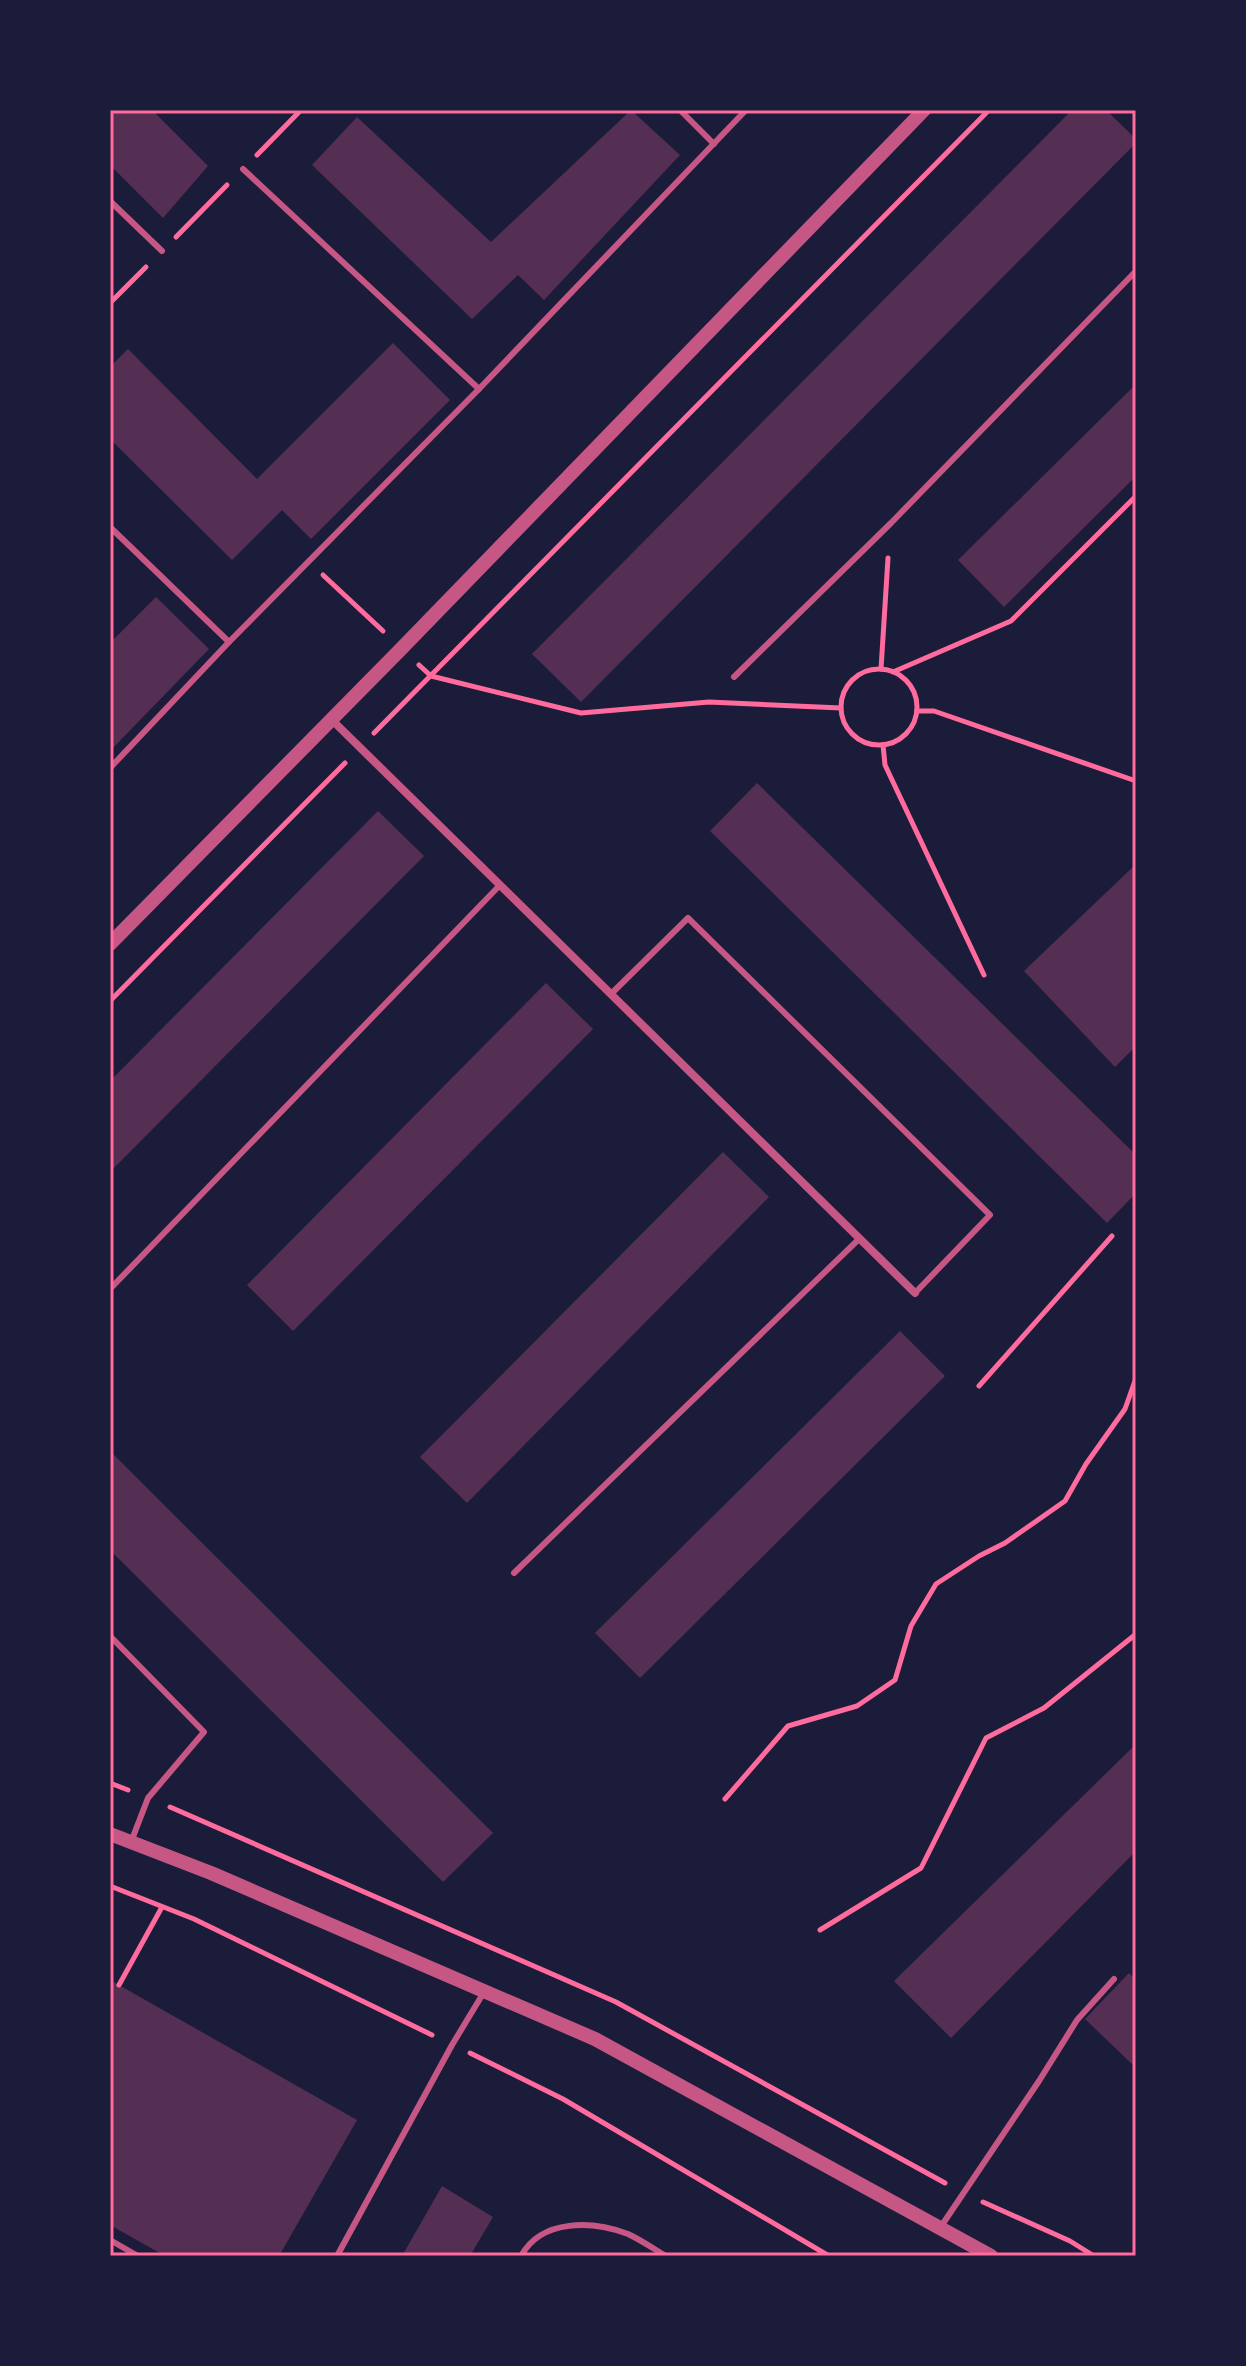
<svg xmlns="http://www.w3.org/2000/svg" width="1246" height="2366" font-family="'Alegreya Sans',sans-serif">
  <rect width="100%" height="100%" fill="#1b1b3a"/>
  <g fill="#542f53">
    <polygon points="110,110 152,110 208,166 163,218 110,165"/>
    <polygon points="631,110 680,155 544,300 518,275 472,319 312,165 357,117 491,242"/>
    <polygon points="1072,110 1106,110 1136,139 1136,143 581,702 532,654"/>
    <polygon points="393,343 450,400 311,539 282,510 232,560 110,439 110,367 128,349 257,479"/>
    <polygon points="1136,384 1136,476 1004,607 958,560"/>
    <polygon points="156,597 209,649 110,751 110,643"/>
    <polygon points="757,783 1136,1155 1136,1193 1107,1223 710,831"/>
    <polygon points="378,811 424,856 110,1172 110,1081"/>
    <polygon points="1136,864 1136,1046 1115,1067 1024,971"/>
    <polygon points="546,983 593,1029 293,1331 247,1285"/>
    <polygon points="723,1152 769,1197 467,1503 420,1457"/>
    <polygon points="900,1331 945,1376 640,1678 595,1633"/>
    <polygon points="110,1451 493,1833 443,1882 110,1550"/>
    <polygon points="1136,1744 1136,1851 951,2038 894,1981"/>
    <polygon points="1129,1973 1136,1980 1136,2064 1134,2066 1085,2019"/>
    <polygon points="110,1980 357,2120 279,2256 165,2256 110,2225"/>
    <polygon points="442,2186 493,2217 470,2256 402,2256"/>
  </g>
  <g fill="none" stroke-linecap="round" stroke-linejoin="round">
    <g stroke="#ff6b9d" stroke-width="5">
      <polyline points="257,155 301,110"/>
      <polyline points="176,237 227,185"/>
      <polyline points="110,303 146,267"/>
      <polyline points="323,575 383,631"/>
      <polyline points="419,665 431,676 581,713 709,702 841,708"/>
      <polyline points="881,669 888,558"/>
      <circle cx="879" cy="707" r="38"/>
      <polyline points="893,672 1011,621 1136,496"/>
      <polyline points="917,711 934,711 1136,781"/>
      <polyline points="374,733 989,110"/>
      <polyline points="883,745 885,765 984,975"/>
      <polyline points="110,1001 345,763"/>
      <polyline points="979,1386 1112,1236"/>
      <polyline points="110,1783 128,1790"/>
      <polyline points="725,1799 788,1726 857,1706 895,1680 911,1626 936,1584 979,1556 1005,1543 1065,1501 1086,1464 1125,1409 1136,1378"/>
      <polyline points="170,1807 616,2002 945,2183"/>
      <polyline points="110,1886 194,1919 432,2035"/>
      <polyline points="820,1930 921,1868 986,1738 1044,1708 1136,1634"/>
      <polyline points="119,1985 162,1907"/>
      <polyline points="470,2053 563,2099 829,2256"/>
      <polyline points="983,2202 1070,2241 1094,2256"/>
    </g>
    <g stroke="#c65784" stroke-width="6">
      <polyline points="680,110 714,144"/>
      <polyline points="243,169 479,389"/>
      <polyline points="110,201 162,251"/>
      <polyline points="110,527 229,642"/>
      <polyline points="734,677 891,523 1136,271"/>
      <polyline points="110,768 229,642 479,389 746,110"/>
      <polyline points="611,994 688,918 990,1215 915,1293"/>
      <polyline points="110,1289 500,885"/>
      <polyline points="514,1573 859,1239"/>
      <polyline points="110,1636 204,1732 148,1798 131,1842"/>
      <polyline points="940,2228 1039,2081 1077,2020 1114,1979"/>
      <polyline points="110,2240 138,2256"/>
      <polyline points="337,2256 452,2045 484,1992"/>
      <path d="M521,2256C542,2218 593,2221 628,2234C641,2240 654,2249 666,2256"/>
    </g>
    <polyline stroke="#c65784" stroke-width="8" points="332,720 915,1293"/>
    <g stroke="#c65784" stroke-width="14">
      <polyline points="110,944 401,649 924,110"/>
      <polyline points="110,1834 211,1873 595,2039 991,2256"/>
    </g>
  </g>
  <rect width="1246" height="2366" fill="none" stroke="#1b1b3a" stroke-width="224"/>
  <rect x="112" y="112" width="1022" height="2142" fill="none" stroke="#ff6b9d" stroke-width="3"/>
</svg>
